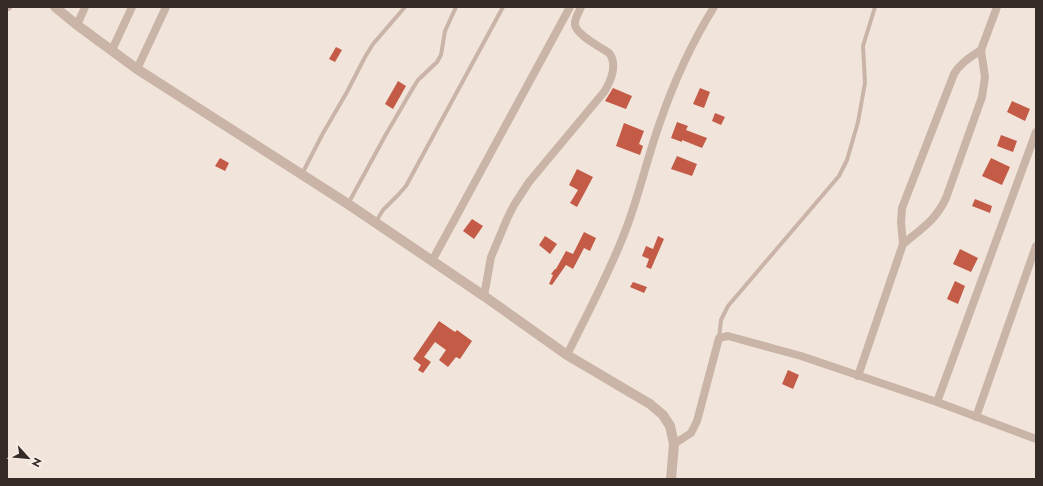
<svg xmlns="http://www.w3.org/2000/svg" width="1043" height="486" font-family="Jost,sans-serif">
  <rect width="100%" height="100%" fill="#f1e5db"/>
  <g fill="#c35b47">
    <polygon points="336,47 342,50 335,62 329,59"/>
    <polygon points="398,81 406,86 393,109 385,104"/>
    <polygon points="613,88 632,96 626,109 605,101"/>
    <polygon points="700,88 710,92 704,108 693,104"/>
    <polygon points="1012,101 1030,109 1025,121 1007,112"/>
    <polygon points="715,113 725,117 721,125 712,121"/>
    <polygon points="677,122 688,126 686,130 707,138 702,148 682,140 682,142 671,138"/>
    <polygon points="624,123 644,131 639,144 643,146 640,155 616,146"/>
    <polygon points="1001,135 1017,141 1013,152 997,146"/>
    <polygon points="677,156 697,164 692,176 671,169"/>
    <polygon points="220,158 229,163 225,171 215,166"/>
    <polygon points="991,158 1010,167 1002,185 982,176"/>
    <polygon points="577,169 593,177 577,207 570,203 578,190 569,185"/>
    <polygon points="975,199 992,206 990,213 972,206"/>
    <polygon points="472,219 483,226 474,239 463,231"/>
    <polygon points="584,232 596,238 590,251 584,248 573,269 566,265 552,285 549,284 553,275 551,274 555,269 556,269 566,251 573,254"/>
    <polygon points="545,236 557,244 550,254 539,245"/>
    <polygon points="658,236 664,239 651,269 646,267 649,259 642,256 646,246 653,249"/>
    <polygon points="960,249 978,258 971,272 953,264"/>
    <polygon points="955,281 965,286 958,304 947,299"/>
    <polygon points="633,282 647,287 644,293 630,287"/>
    <polygon points="439,321 455,332 457,330 472,341 460,359 456,357 448,367 439,360 446,350 435,342 424,357 431,362 423,373 418,370 421,365 413,359"/>
    <polygon points="788,370 799,375 793,389 782,384"/>
  </g>
  <g fill="none" stroke-linecap="round" stroke-linejoin="round">
    <g stroke="#c9b4a7" stroke-width="4">
      <polyline points="302,174 322,135 347,92 365,57 373,44 405,7"/>
      <polyline points="348,204 385,136 413,88 418,80 437,62 441,55 445,31 456,7"/>
      <polyline points="375,223 383,210 399,194 406,186 503,7"/>
      <polyline points="719,338 721,320 728,306 839,176 847,160 858,122 865,83 863,46 875,7"/>
    </g>
    <g stroke="#c9b4a7" stroke-width="8">
      <polyline points="7,7 8,7"/>
      <polyline points="77,25 85,7"/>
      <polyline points="112,50 132,7"/>
      <polyline points="137,69 166,7"/>
      <path d="M903,244C921,229 936,220 946,198L982,97L985,77L981,50L997,7"/>
      <polyline points="432,261 570,7"/>
      <path d="M484,296L491,257L507,219L514,205L529,182L604,92C611,81 618,64 609,53C600,47 577,35 575,25C574,19 579,12 581,7"/>
      <path d="M567,355C587,314 610,272 626,229C639,195 647,159 659,125C673,84 691,44 714,7"/>
      <path d="M858,376L903,244L901,222L902,208L954,74C960,63 971,57 981,50"/>
      <polyline points="937,402 1036,132"/>
      <polyline points="976,417 1036,246"/>
      <polyline points="674,444 691,433 697,421 719,338 728,336 801,356 937,402 1036,439"/>
    </g>
    <polyline stroke="#c9b4a7" stroke-width="10" points="55,7 77,25 137,69 348,204 484,296 567,355 650,404 663,415 670,426 674,444 671,479"/>
  </g>
  <rect width="1043" height="486" fill="none" stroke="#352b27" stroke-width="16"/>
  <g transform="translate(28 458) rotate(117)" stroke="#f9efe7" stroke-width="3" paint-order="stroke">
  <path d="M0-3L7 15L0 10L-7 15Z" fill="#352b27"/>
  <text y="-6" font-size="11" font-weight="bold" text-anchor="middle" fill="#352b27">N</text>
  </g>
</svg>
